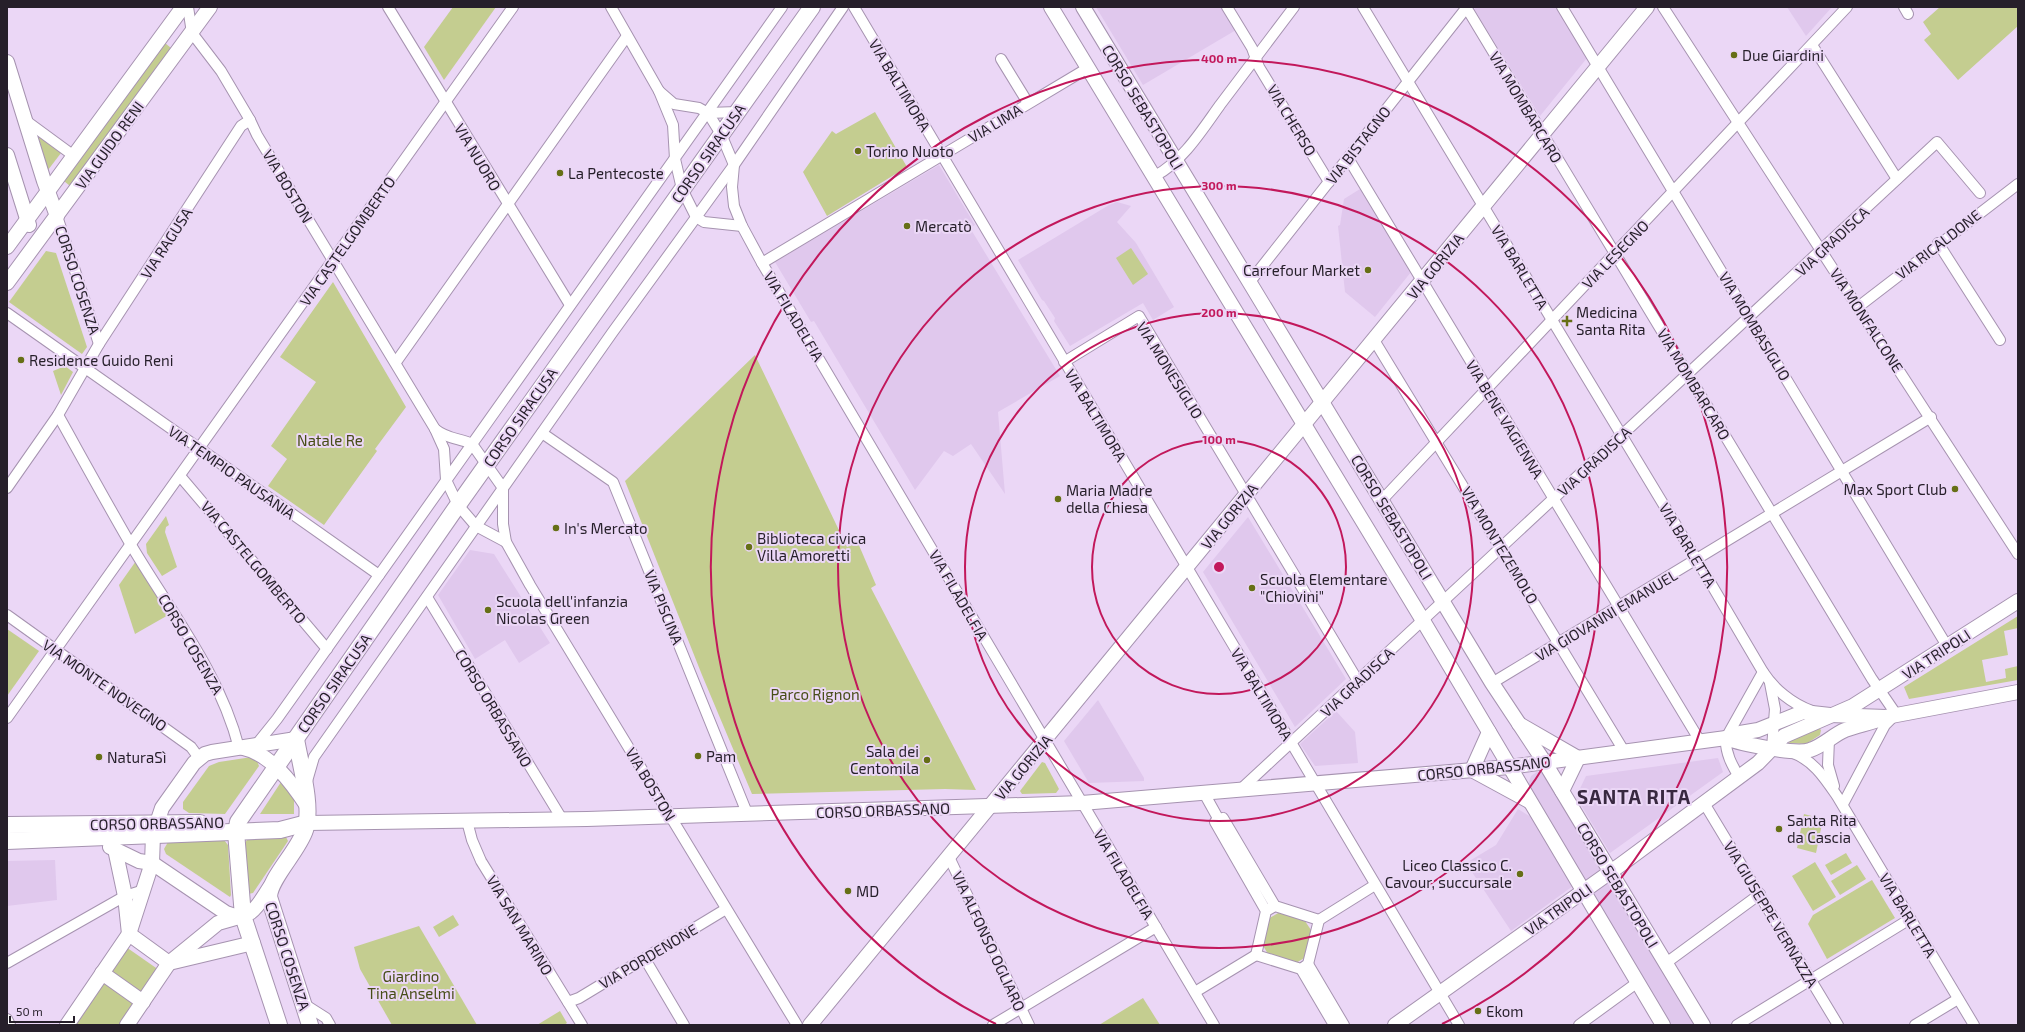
<svg xmlns="http://www.w3.org/2000/svg" width="2025" height="1032" font-family="'Exo 2',sans-serif">
  <rect width="100%" height="100%" fill="#ebd7f6"/>
  <g fill="#e0c8ed">
    <polygon points="1096,7 1223,7 1236,30 1143,85"/>
    <polygon points="1476,7 1556,7 1587,58 1540,116 1474,9"/>
    <polygon points="1787,7 1832,7 1806,36"/>
    <polygon points="939,165 975,225 970,228 1060,376 998,412 1005,494 971,444 953,456 944,451 915,490 814,321 811,322 775,262"/>
    <polygon points="1360,189 1411,272 1375,317 1345,292 1338,226 1340,225 1344,199"/>
    <polygon points="1117,202 1131,206 1117,222 1136,243 1174,307 1153,320 1143,303 1070,346 1054,321 1055,318 1044,301 1042,300 1018,260 1109,205"/>
    <polygon points="1248,517 1346,679 1295,727 1203,572"/>
    <polygon points="470,550 494,554 550,643 519,663 505,640 475,659 438,595"/>
    <polygon points="1098,700 1144,778 1144,781 1089,783 1064,741"/>
    <polygon points="1336,711 1355,732 1358,763 1315,766 1300,744"/>
    <polygon points="1718,758 1723,772 1610,853 1576,797 1586,776"/>
    <polygon points="1537,772 1546,774 1696,1025 1671,1025 1528,785 1531,776"/>
    <polygon points="1518,809 1531,817 1573,886 1511,931 1466,863 1496,845"/>
    <polygon points="55,860 57,900 7,906 7,861"/>
  </g>
  <g fill="#c4cd90">
    <polygon points="453,7 496,7 444,80 424,47"/>
    <polygon points="1940,7 2018,7 2018,26 1958,80 1924,40 1931,34 1923,22"/>
    <polygon points="165,43 171,48 70,186 64,181"/>
    <polygon points="875,112 907,167 827,216 803,172 832,131 836,134"/>
    <polygon points="38,136 61,153 48,170"/>
    <polygon points="1131,248 1148,274 1133,285 1116,258"/>
    <polygon points="46,251 56,253 87,347 82,354 9,302"/>
    <polygon points="333,282 406,407 375,449 377,451 324,525 268,486 287,459 271,446 316,382 280,357"/>
    <polygon points="755,355 847,547 858,543 876,585 871,588 976,790 945,789 752,794 702,675 625,481"/>
    <polygon points="65,366 73,372 61,395 53,371"/>
    <polygon points="166,516 169,525 166,527 165,532 177,567 162,576 147,553 146,544"/>
    <polygon points="136,561 170,614 135,634 119,585"/>
    <polygon points="2018,616 2018,628 2004,631 2008,655 1982,660 1986,682 2006,678 2005,669 2018,666 2018,680 1909,699 1904,687"/>
    <polygon points="7,629 39,651 7,696"/>
    <polygon points="1819,728 1821,730 1820,735 1806,744 1789,743 1790,740"/>
    <polygon points="252,757 257,761 259,766 225,814 189,813 183,809 183,802 209,766 219,762"/>
    <polygon points="1042,762 1045,763 1059,789 1056,793 1022,794 1020,791"/>
    <polygon points="281,782 294,796 294,814 260,814"/>
    <polygon points="1804,814 1823,819 1816,853 1797,848"/>
    <polygon points="286,837 288,841 253,893 248,894 245,843 247,840"/>
    <polygon points="224,840 228,845 231,895 230,897 166,854 164,849 168,842"/>
    <polygon points="1846,853 1852,863 1831,875 1825,865"/>
    <polygon points="1815,862 1836,897 1813,911 1792,876"/>
    <polygon points="1857,865 1866,879 1840,895 1831,881"/>
    <polygon points="1872,880 1895,918 1827,959 1808,924 1813,915"/>
    <polygon points="1280,912 1303,918 1311,930 1306,957 1296,963 1268,954 1262,944 1268,919"/>
    <polygon points="453,915 459,925 439,937 433,927"/>
    <polygon points="419,926 477,1025 392,1025 360,969 354,947"/>
    <polygon points="126,947 159,970 142,996 108,973"/>
    <polygon points="103,981 135,1005 122,1025 73,1025"/>
    <polygon points="1143,998 1160,1025 1099,1025"/>
    <polygon points="560,1011 567,1023 564,1025 537,1025"/>
  </g>
  <g fill="none" stroke-linecap="round" stroke-linejoin="round">
    <defs>
      <g id="street">
        <polyline points="188,7 192,33 221,71 250,120 257,135 435,429 444,449 446,480 458,505 476,526 506,542"/>
        <polyline points="388,7 570,305"/>
        <polyline points="611,7 659,91 673,125 675,159 682,189 696,217 704,222 742,226"/>
        <polyline points="854,7 1459,1025"/>
        <polyline points="1227,7 1252,48 1259,67 1329,182"/>
        <path d="M1363,7L1697,560L1763,672C1774,689 1792,704 1812,711"/>
        <polyline points="1466,7 1872,679 1896,714 1885,725 1843,804"/>
        <polyline points="1562,7 1947,646"/>
        <polyline points="1663,7 2018,554"/>
        <polyline points="1904,7 1908,14"/>
        <polyline points="1812,45 1897,179"/>
        <polyline points="1001,59 1028,103"/>
        <polyline points="659,91 674,104 699,108 708,113 721,134 734,165 732,187 734,206 742,226 762,263 1214,1025"/>
        <polyline points="708,113 737,112"/>
        <polyline points="25,120 74,156"/>
        <polyline points="1348,158 1700,741"/>
        <path d="M1155,176C1183,161 1202,130 1220,105C1245,72 1270,39 1294,7"/>
        <polyline points="57,216 99,344"/>
        <polyline points="1938,243 2000,340"/>
        <polyline points="762,263 1088,68"/>
        <polyline points="1249,283 1467,7"/>
        <polyline points="1858,307 2018,184"/>
        <polyline points="7,313 379,575"/>
        <polyline points="1374,340 1624,751"/>
        <polyline points="396,362 627,36"/>
        <polyline points="1064,362 1139,316 1358,681"/>
        <path d="M58,415C82,458 106,502 131,545C170,611 220,673 239,748"/>
        <path d="M435,429C447,439 459,438 472,444L503,488V524L506,542L530,585L797,1025"/>
        <polyline points="542,433 613,482 747,813"/>
        <polyline points="180,476 327,649"/>
        <polyline points="7,488 58,415 99,344 241,126 250,120"/>
        <polyline points="1382,500 1847,7"/>
        <polyline points="427,597 562,819"/>
        <polyline points="7,615 191,747 199,758"/>
        <polyline points="1492,683 1931,417"/>
        <polyline points="1770,683 1775,709 1772,748"/>
        <polyline points="7,718 513,7"/>
        <polyline points="1829,739 1828,765 1834,786"/>
        <polyline points="256,745 277,719 782,7"/>
        <path d="M1791,752C1813,760 1824,777 1837,796L1974,1025"/>
        <path d="M1739,777C1732,765 1725,753 1726,738L1763,672"/>
        <polyline points="307,781 314,757 612,333 734,165 843,7"/>
        <polyline points="1240,790 1937,142 1980,193"/>
        <polyline points="1204,793 1219,820"/>
        <polyline points="1704,803 1838,1025"/>
        <polyline points="467,821 472,840 481,861 582,1025"/>
        <polyline points="949,857 1029,1025"/>
        <polyline points="1266,911 1215,822 1223,818 1275,906 1319,920 1308,964 1301,969 1256,955 1266,911 1275,906"/>
        <polyline points="1319,920 1375,885"/>
        <polyline points="645,959 684,1025"/>
        <polyline points="7,963 125,896 144,890"/>
        <polyline points="1666,963 1760,894"/>
        <polyline points="1308,964 1344,1025"/>
        <polyline points="1301,969 1334,1025"/>
        <polyline points="1195,992 1256,955"/>
        <polyline points="568,1002 579,998 726,909"/>
        <polyline points="304,1004 326,1018 330,1025"/>
        <polyline points="7,1019 10,1025"/>
        <polyline points="993,1025 1156,927"/>
        <polyline points="1579,1025 1638,982"/>
        <polyline points="1737,1025 1910,919"/>
        <polyline points="1915,1025 1958,999"/>
      </g>
      <g id="secondary">
        <polyline points="1051,7 1419,614 1663,1025"/>
        <polyline points="1083,7 1492,683 1545,763 1703,1025"/>
        <polyline points="7,62 44,181 57,216"/>
        <polyline points="7,155 29,225"/>
        <polyline points="7,247 183,7"/>
        <polyline points="7,283 210,7"/>
        <polyline points="1519,724 1578,758"/>
        <path d="M1726,738C1741,744 1796,755 1810,750C1823,746 1833,735 1845,730C1858,725 1872,723 1886,717L2018,692"/>
        <path d="M243,748C271,754 292,783 307,806"/>
        <polyline points="1472,770 1529,801"/>
        <polyline points="1472,770 1489,732"/>
        <polyline points="1562,791 1578,758"/>
        <polyline points="307,823 587,819 1082,803 1509,767 1726,738 1740,733 1758,730 1803,712 1830,715 1886,717"/>
        <path d="M110,847L139,861L152,863L226,913C251,923 258,905 270,887"/>
        <polyline points="115,849 125,896 129,934 169,963 253,943"/>
        <polyline points="102,973 143,1002"/>
        <polyline points="67,1025 129,934 152,863 153,835 162,808 194,763 205,754 212,752 296,739"/>
        <polyline points="127,1025 169,963 218,923 239,917"/>
        <polyline points="810,1025 1647,7"/>
        <polyline points="1395,1025 1623,863 1758,763 1784,736 1853,706 2018,601"/>
      </g>
      <g id="primary">
        <path d="M296,739C300,763 313,807 305,830C299,850 269,879 269,897L310,1025"/>
        <polyline points="7,825 200,823"/>
        <polyline points="7,841 280,830 307,823"/>
        <polyline points="279,1025 243,916 236,832 238,822 458,505 812,7"/>
      </g>
    </defs>
    <use href="#street" stroke="#a693b0" stroke-width="12"/>
    <use href="#secondary" stroke="#a693b0" stroke-width="16"/>
    <use href="#primary" stroke="#a693b0" stroke-width="18"/>
    <use href="#street" stroke="#fff" stroke-width="10"/>
    <use href="#secondary" stroke="#fff" stroke-width="14"/>
    <use href="#primary" stroke="#fff" stroke-width="16"/>
  </g>
  <g fill="none" stroke="#c2185b" stroke-width="2">
    <circle cx="1219" cy="567" r="127"/>
    <circle cx="1219" cy="567" r="254"/>
    <circle cx="1219" cy="567" r="381"/>
    <path d="M996 1024A508 508 0 1 1 1442 1024"/>
  </g>
  <g fill="#666f16" stroke="#ebd7f6" stroke-width="1.5">
    <circle cx="1734" cy="55" r="4"/>
    <circle cx="858" cy="151" r="4"/>
    <circle cx="560" cy="173" r="4"/>
    <circle cx="907" cy="226" r="4"/>
    <circle cx="1368" cy="270" r="4"/>
    <path d="M1565 315h4v4h4v4h-4v4h-4v-4h-4v-4h4z"/>
    <circle cx="21" cy="360" r="4"/>
    <circle cx="1955" cy="489" r="4"/>
    <circle cx="1058" cy="499" r="4"/>
    <circle cx="556" cy="528" r="4"/>
    <circle cx="749" cy="547" r="4"/>
    <circle cx="1252" cy="588" r="4"/>
    <circle cx="488" cy="610" r="4"/>
    <circle cx="698" cy="756" r="4"/>
    <circle cx="99" cy="757" r="4"/>
    <circle cx="927" cy="760" r="4"/>
    <circle cx="1779" cy="829" r="4"/>
    <circle cx="1520" cy="874" r="4"/>
    <circle cx="848" cy="891" r="4"/>
    <circle cx="1478" cy="1011" r="4"/>
  </g>
  <g text-anchor="middle" dominant-baseline="central" stroke-width="4" stroke-linejoin="round" paint-order="stroke">
    <g font-size="15" fill="#261f2a" stroke="#ebd7f6" text-anchor="start">
      <text x="1742" y="55">Due Giardini</text>
      <text x="866" y="151">Torino Nuoto</text>
      <text x="568" y="173">La Pentecoste</text>
      <text x="915" y="226">Mercatò</text>
      <text x="1360" y="270" text-anchor="end">Carrefour Market</text>
      <text x="1576" y="312">Medicina<tspan x="1576" dy="17">Santa Rita</tspan></text>
      <text x="29" y="360">Residence Guido Reni</text>
      <text x="1947" y="489" text-anchor="end">Max Sport Club</text>
      <text x="1066" y="490">Maria Madre<tspan x="1066" dy="17">della Chiesa</tspan></text>
      <text x="564" y="528">In's Mercato</text>
      <text x="757" y="538">Biblioteca civica<tspan x="757" dy="17">Villa Amoretti</tspan></text>
      <text x="1260" y="579">Scuola Elementare<tspan x="1260" dy="17">"Chiovini"</tspan></text>
      <text x="496" y="601">Scuola dell'infanzia<tspan x="496" dy="17">Nicolas Green</tspan></text>
      <text x="919" y="751" text-anchor="end">Sala dei<tspan x="919" dy="17">Centomila</tspan></text>
      <text x="706" y="756">Pam</text>
      <text x="107" y="757">NaturaSì</text>
      <text x="1787" y="820">Santa Rita<tspan x="1787" dy="17">da Cascia</tspan></text>
      <text x="1512" y="865" text-anchor="end">Liceo Classico C.<tspan x="1512" dy="17">Cavour, succursale</tspan></text>
      <text x="856" y="891">MD</text>
      <text x="1486" y="1011">Ekom</text>
    </g>
    <g font-size="15" fill="#261f2a" stroke="#ebd7f6">
      <text transform="translate(900 85) rotate(59)">VIA BALTIMORA</text>
      <text transform="translate(1143 107) rotate(59)">CORSO SEBASTOPOLI</text>
      <text transform="translate(1526 107) rotate(59)">VIA MOMBARCARO</text>
      <text transform="translate(1292 120) rotate(59)">VIA CHERSO</text>
      <text transform="translate(995 123) rotate(-31)">VIA LIMA</text>
      <text transform="translate(109 145) rotate(-54)">VIA GUIDO RENI</text>
      <text transform="translate(1358 145) rotate(-52)">VIA BISTAGNO</text>
      <text transform="translate(708 153) rotate(-55)">CORSO SIRACUSA</text>
      <text transform="translate(478 157) rotate(59)">VIA NUORO</text>
      <text transform="translate(288 186) rotate(59)">VIA BOSTON</text>
      <text transform="translate(347 241) rotate(-55)">VIA CASTELGOMBERTO</text>
      <text transform="translate(1832 241) rotate(-43)">VIA GRADISCA</text>
      <text transform="translate(166 243) rotate(-57)">VIA RAGUSA</text>
      <text transform="translate(1938 244) rotate(-38)">VIA RICALDONE</text>
      <text transform="translate(1615 254) rotate(-46)">VIA LESEGNO</text>
      <text transform="translate(1435 266) rotate(-51)">VIA GORIZIA</text>
      <text transform="translate(1520 267) rotate(59)">VIA BARLETTA</text>
      <text transform="translate(78 280) rotate(72)">CORSO COSENZA</text>
      <text transform="translate(794 316) rotate(59)">VIA FILADELFIA</text>
      <text transform="translate(1867 320) rotate(57)">VIA MONFALCONE</text>
      <text transform="translate(1755 326) rotate(59)">VIA MOMBASIGLIO</text>
      <text transform="translate(1170 370) rotate(58)">VIA MONESIGLIO</text>
      <text transform="translate(1694 384) rotate(59)">VIA MOMBARCARO</text>
      <text transform="translate(1096 415) rotate(59)">VIA BALTIMORA</text>
      <text transform="translate(520 417) rotate(-55)">CORSO SIRACUSA</text>
      <text transform="translate(1505 419) rotate(59)">VIA BENE VAGIENNA</text>
      <text transform="translate(1594 461) rotate(-43)">VIA GRADISCA</text>
      <text transform="translate(232 472) rotate(35)">VIA TEMPIO PAUSANIA</text>
      <text transform="translate(1229 516) rotate(-51)">VIA GORIZIA</text>
      <text transform="translate(1392 517) rotate(59)">CORSO SEBASTOPOLI</text>
      <text transform="translate(1500 545) rotate(59)">VIA MONTEZEMOLO</text>
      <text transform="translate(1688 545) rotate(59)">VIA BARLETTA</text>
      <text transform="translate(254 562) rotate(50)">VIA CASTELGOMBERTO</text>
      <text transform="translate(959 595) rotate(60)">VIA FILADELFIA</text>
      <text transform="translate(664 607) rotate(68)">VIA PISCINA</text>
      <text transform="translate(1606 615) rotate(-31)">VIA GIOVANNI EMANUEL</text>
      <text transform="translate(191 644) rotate(60)">CORSO COSENZA</text>
      <text transform="translate(1936 654) rotate(-33)">VIA TRIPOLI</text>
      <text transform="translate(1357 682) rotate(-43)">VIA GRADISCA</text>
      <text transform="translate(334 683) rotate(-55)">CORSO SIRACUSA</text>
      <text transform="translate(105 685) rotate(35)">VIA MONTE NOVEGNO</text>
      <text transform="translate(1262 694) rotate(59)">VIA BALTIMORA</text>
      <text transform="translate(494 708) rotate(59)">CORSO ORBASSANO</text>
      <text transform="translate(1023 767) rotate(-50)">VIA GORIZIA</text>
      <text transform="translate(1484 768) rotate(-6)">CORSO ORBASSANO</text>
      <text transform="translate(651 784) rotate(59)">VIA BOSTON</text>
      <text transform="translate(883 810) rotate(-2)">CORSO ORBASSANO</text>
      <text transform="translate(157 823) rotate(-1)">CORSO ORBASSANO</text>
      <text transform="translate(1124 874) rotate(59)">VIA FILADELFIA</text>
      <text transform="translate(1618 885) rotate(59)">CORSO SEBASTOPOLI</text>
      <text transform="translate(1558 909) rotate(-35)">VIA TRIPOLI</text>
      <text transform="translate(1771 914) rotate(59)">VIA GIUSEPPE VERNAZZA</text>
      <text transform="translate(1908 915) rotate(59)">VIA BARLETTA</text>
      <text transform="translate(520 925) rotate(59)">VIA SAN MARINO</text>
      <text transform="translate(989 941) rotate(65)">VIA ALFONSO OGLIARO</text>
      <text transform="translate(288 956) rotate(72)">CORSO COSENZA</text>
      <text transform="translate(648 956) rotate(-31)">VIA PORDENONE</text>
    </g>
    <g font-size="15" fill="#474d17" stroke="#ebd7f6">
      <text x="330" y="440">Natale Re</text>
      <text x="815" y="694">Parco Rignon</text>
      <text x="411" y="976">Giardino<tspan x="411" dy="17">Tina Anselmi</tspan></text>
    </g>
    <g font-size="19" font-weight="bold" letter-spacing="1" fill="#382840" stroke="#ebd7f6">
      <text x="1634" y="796">SANTA RITA</text>
    </g>
  </g>
  <circle cx="1219" cy="567" r="6" fill="#c2185b" stroke="#ebd7f6" stroke-width="2"/>
  <g font-size="12" text-anchor="middle" font-weight="bold" fill="#c2185b" stroke="#ebd7f6" stroke-width="4" stroke-linejoin="round" paint-order="stroke">
    <text x="1219" y="63">400 m</text>
    <text x="1219" y="190">300 m</text>
    <text x="1219" y="317">200 m</text>
    <text x="1219" y="444">100 m</text>
  </g>
  <rect width="2025" height="1032" fill="none" stroke="#261f2a" stroke-width="16"/>
  <path d="M10 1016v6h64v-6" fill="none" stroke="#261f2a" stroke-width="2"/>
  <text x="16" y="1016" font-size="12" fill="#261f2a" stroke="#ebd7f6" stroke-width="3" paint-order="stroke">50 m</text>
</svg>
